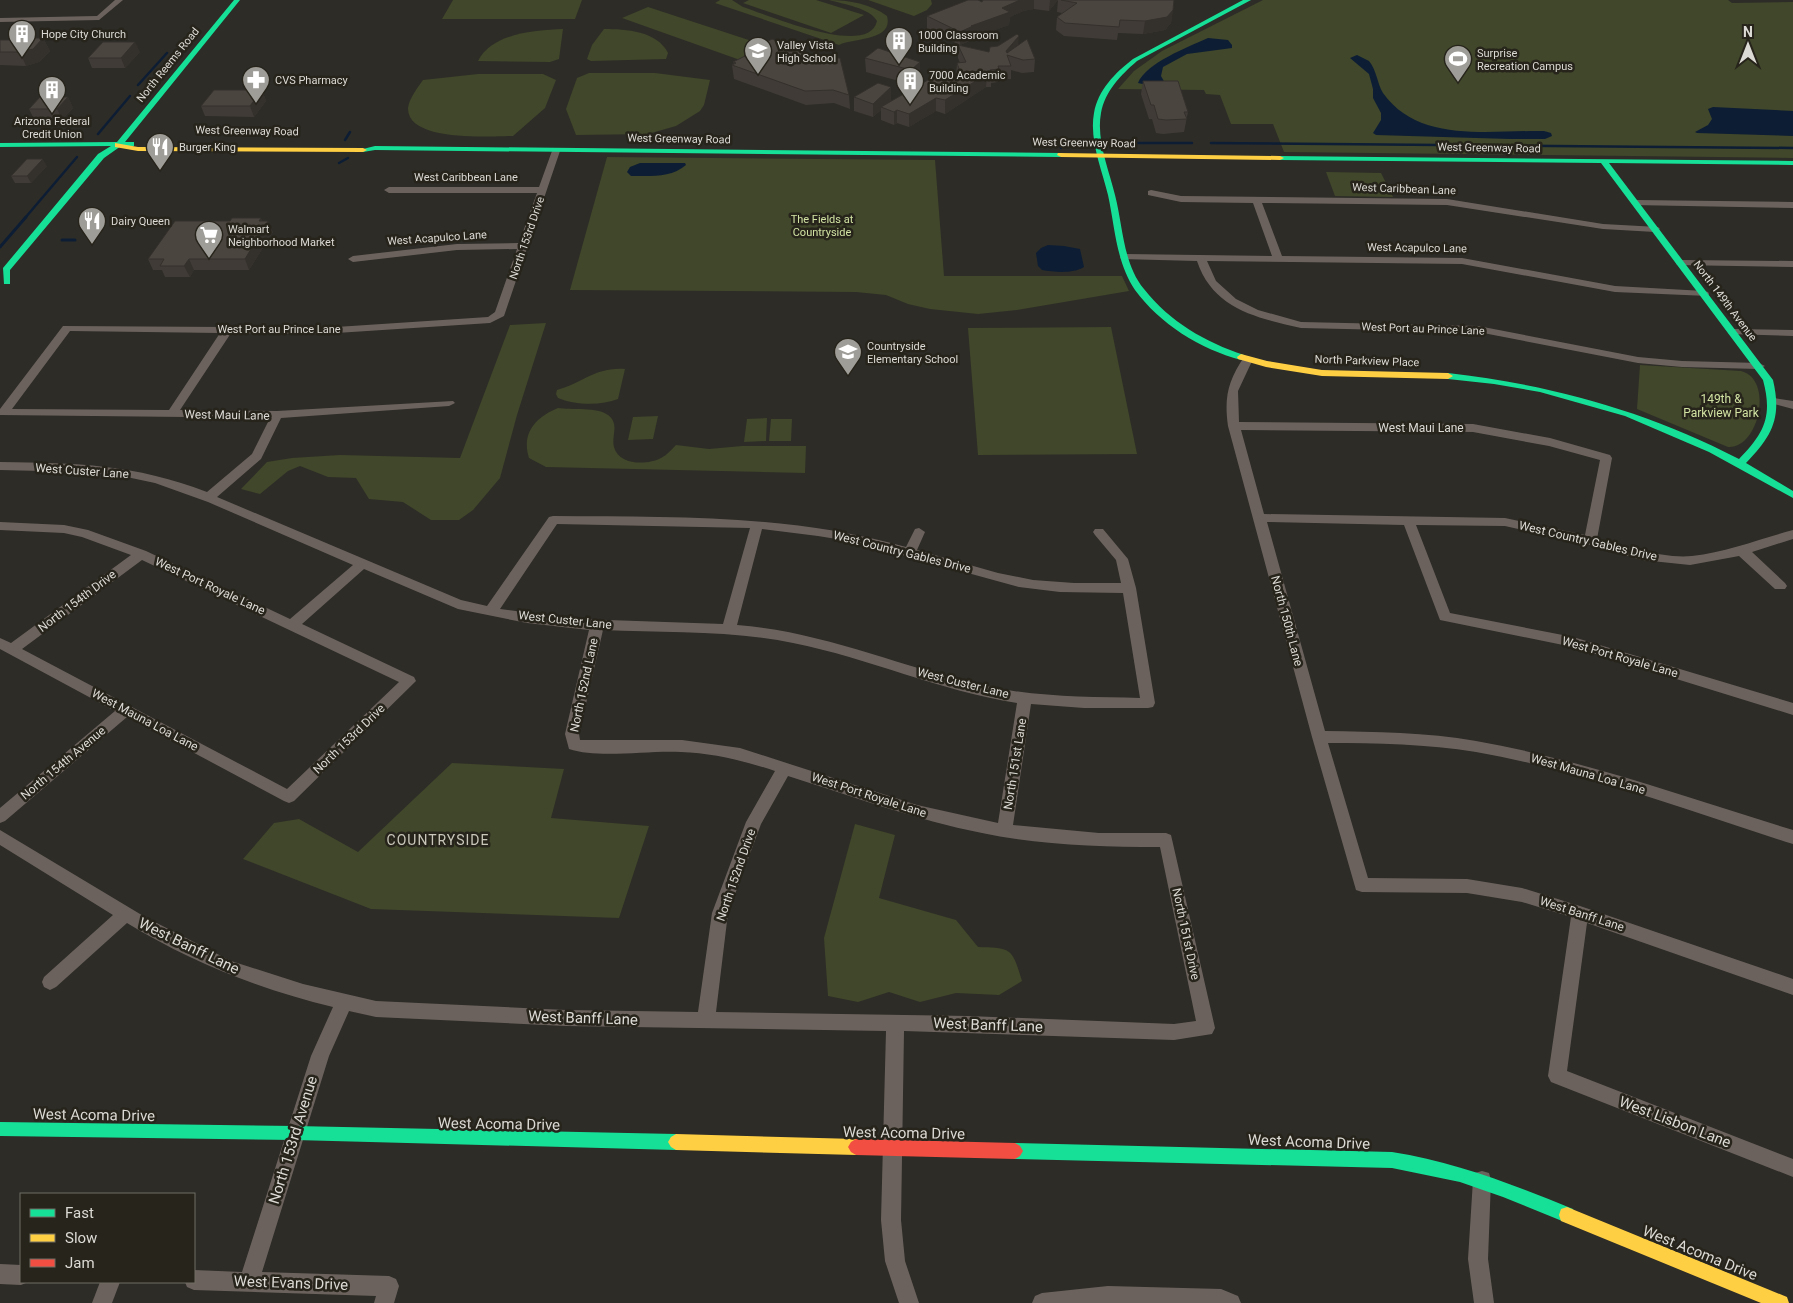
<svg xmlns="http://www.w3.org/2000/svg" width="1793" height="1303" font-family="Roboto,sans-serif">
  <rect width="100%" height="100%" fill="#2d2c27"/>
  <g fill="#40472a">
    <polygon points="453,0 582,0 575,19 442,19"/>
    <path d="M720,0H732L743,7C765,14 869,59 877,21C870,8 843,4 829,0C849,0 871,4 887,16C894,41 853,38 839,45L715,3Z"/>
    <polygon points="749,0 816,0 864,15 831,33 743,3"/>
    <polygon points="868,0 931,0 932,4 927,10 914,16"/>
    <polygon points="1263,0 1728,0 1732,3 1793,2 1793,158 1284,152 1273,124 1231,124 1220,95 1206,94 1204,90 1118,89 1134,71 1162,51"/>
    <polygon points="648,7 767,46 740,60 622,18"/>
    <path d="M563,29L559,59L550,62L478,61C492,33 536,30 563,29Z"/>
    <path d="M604,29C626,29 657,31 668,53L666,59L591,61L587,59L592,45Z"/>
    <polygon points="589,73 655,73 710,80 704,105 700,111 676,126 648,134 576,135 566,109 577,78"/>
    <path d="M478,74H543L556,80L545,108L513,136C492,136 407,143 408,108C409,99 418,87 423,80Z"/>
    <polygon points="607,157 935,160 944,276 1122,276 1129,291 1017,310 978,314 930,309 908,304 886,295 856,292 570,290"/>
    <polygon points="1326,172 1381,173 1393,197 1335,196"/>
    <polygon points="546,323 517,415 500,478 473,510 459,520 431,520 403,502 369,499 356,478 328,477 300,466 288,471 260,494 241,489 267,462 292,458 340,455 460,458 510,325"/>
    <polygon points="1111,327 1137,454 978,455 968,328"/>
    <path d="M1640,365L1741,371C1774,379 1759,449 1728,447L1637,409Z"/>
    <path d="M625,369L618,399C601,406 574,405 558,398L556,394L557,390C584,383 594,367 625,369Z"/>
    <path d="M558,408C571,410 598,407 608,415C620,424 611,436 614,447C619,466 648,465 661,458C667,455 671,450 676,445L709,449L742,446H806L805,473L546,467L529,458C521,433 536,417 558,408Z"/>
    <polygon points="658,416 653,439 628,440 633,417"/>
    <polygon points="767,418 766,441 744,442 747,419"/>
    <polygon points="771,419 792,419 791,441 769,441"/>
    <polygon points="452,763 564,769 551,818 649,826 619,918 371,909 243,859 274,823 299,819 358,852"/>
    <path d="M855,824L895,835L879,898L956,920L978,947C1012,948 1012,948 1022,981L999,995L956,993L920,1002L889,992L858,1002L828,996L824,938Z"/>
  </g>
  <g fill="#0d1d34">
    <path d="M1208,38L1228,40L1232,45V48L1187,54L1163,67L1161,76L1165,83L1147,85L1138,83C1146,63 1188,47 1208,38Z"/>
    <path d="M1357,55L1369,61C1377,71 1377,83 1383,93C1419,144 1491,130 1544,131L1551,133L1552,136L1545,139H1510L1376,135L1373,133L1381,120V113L1373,98V89L1369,74L1350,58Z"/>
    <polygon points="1713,107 1793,111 1793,136 1697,133 1695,132 1708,125 1712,119 1708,109"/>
    <path d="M640,163H685L686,165C671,178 650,176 631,176L627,172L630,167Z"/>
    <path d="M1048,245L1064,246L1080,249L1084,267C1073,274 1054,272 1042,270L1038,266L1036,253L1041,248Z"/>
  </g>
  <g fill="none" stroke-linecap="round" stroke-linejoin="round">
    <g stroke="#0d1d34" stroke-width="2.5">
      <polyline points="138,85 167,53"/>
      <polyline points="98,134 130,96"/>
      <polyline points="345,140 350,132"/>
      <polyline points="1068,140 1073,141"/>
      <polyline points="1060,141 1061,148"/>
      <polyline points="660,143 662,136"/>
      <polyline points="1130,143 1192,143"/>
      <polyline points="1211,143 1793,148"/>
      <polyline points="339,163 348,158"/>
      <polyline points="25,218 77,157"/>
    </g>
    <g stroke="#0d1d34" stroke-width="3">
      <polyline points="62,240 75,240"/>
      <polyline points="0,247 26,217"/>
    </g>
    <g fill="#6c625d" fill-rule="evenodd">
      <polygon points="115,0 123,0 99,20 0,22 0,18 97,16"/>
      <path d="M556,148L560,151L504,316L490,323L321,334L231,333L180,410L277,411L453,401L455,403L449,406L281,418L261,459L217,497L461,600L487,606L549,517L553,516C672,517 790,514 906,547L915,529L919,528L925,532L917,550L998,573L1033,580L1074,583H1121L1116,560L1095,535L1093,532L1095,529H1103L1128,559L1136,588L1155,703L1153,707L1148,708H1084L1031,704L1013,825L1099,833H1166L1171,835L1215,1028L1212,1034L1174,1040L904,1031L901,1220L905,1261L919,1303H899L885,1261L881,1220L886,1031L566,1026L376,1017L349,1011L329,1056L262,1272L389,1276L396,1279L399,1286L394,1303H374L376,1296L194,1290L187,1287L185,1282H194V1270L242,1272L311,1056L333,1007C261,990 191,962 127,923L56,987L50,990L44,987L42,982L44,977L113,915L0,845V830L145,917L231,961L303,984L376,1001L566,1010L698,1012L712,913L746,822L775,771C745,761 713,753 681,752C648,750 599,759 569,749L565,734L589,630L527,623L458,609L364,569L302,624L414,677L416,681L294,801L289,803L284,801L127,717L5,821L0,823V808L115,711L0,649V638L11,643L131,555L82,537L64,533L0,530V522L64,525L88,530L146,551L290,619L353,565L208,502L155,483L122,476L87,472L0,470V462C77,463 134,464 207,492L252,454L270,418L0,415V409L63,326L225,327L229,325L233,327L321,328L488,317L495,312L517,249L457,250L353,262L348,259L353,256L457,244L519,243L537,193H389L384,190L389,187H539L552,151ZM70,331L220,333L169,410L12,409ZM557,524L750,528L723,624L579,619L500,609ZM762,529L818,536L855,542L1019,587L1060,592L1123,593L1140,698C1086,697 1030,697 977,684C896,665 820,631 737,625ZM142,560L399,682L287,789L22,649ZM603,630C666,633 730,630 793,643C869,658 940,691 1017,703L998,823L917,805L740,748L682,740H580L579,734ZM788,776C852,796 916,820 982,833C1040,845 1100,847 1160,847L1196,1021L1174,1024L968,1016L716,1012L728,913L761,824Z"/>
      <path d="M1151,190L1181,196L1447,199L1603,224L1658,227L1660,229L1655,232L1603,229L1447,205L1262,203L1282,256L1462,258L1615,286L1704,291L1708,292L1709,294L1708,296L1615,292L1462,264L1207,261L1216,281L1236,299L1258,310L1301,322L1478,326L1638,357L1682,361L1759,363L1765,366L1759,369L1682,367L1638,363L1478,332L1301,328C1257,318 1213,309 1197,261L1121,259L1120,257L1125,254L1272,256L1253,203L1181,202L1148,195V191Z"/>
      <polygon points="1636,200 1793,202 1793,208 1633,205 1633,201"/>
      <polygon points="1681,260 1793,261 1793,267 1677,265 1676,263"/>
      <polygon points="1733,329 1793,330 1793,336 1729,334 1728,332 1729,330"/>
      <path d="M1248,356L1253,359L1238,391L1239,422L1473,424L1550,438L1610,455L1612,458L1597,539C1623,546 1664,559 1692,556C1727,552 1759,539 1793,530V539L1752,552L1785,583L1787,586L1785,589H1775L1739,556L1690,565L1642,560L1590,545L1505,526L1416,525L1450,613L1573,637L1793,703V715L1573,647L1440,620L1404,525L1267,522L1325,731C1375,732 1426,732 1476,741C1584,760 1688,798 1793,830V844C1688,811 1584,771 1476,752C1427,744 1377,743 1328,743L1368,878L1467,879L1522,888L1580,906L1793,979V995L1587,923L1567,1071L1793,1159V1177L1551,1082L1548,1076L1571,917L1522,902L1467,893L1362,892L1356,890L1312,737L1228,426C1224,397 1228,381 1244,357ZM1241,430L1473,432L1549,446L1600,460L1585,535L1505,518L1264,514Z"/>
      <polygon points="1774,398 1793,401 1793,409 1770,403 1768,401"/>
      <polygon points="1482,1171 1489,1173 1491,1180 1488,1259 1494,1303 1474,1303 1468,1259 1473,1180 1475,1173"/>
      <polygon points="0,1264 21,1265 21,1282 28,1282 21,1285 0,1284"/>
      <polygon points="100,1282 120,1282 112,1303 92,1303"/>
      <polygon points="1108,1286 1221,1289 1238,1296 1241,1303 1032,1303 1035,1296 1042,1293"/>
    </g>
    <g fill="#16e098" fill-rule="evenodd">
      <polygon points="234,0 240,0 125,142 134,142 134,146 121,146 104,158 10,270 10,284 4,284 3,268 98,154 111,146 0,147 0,143 117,142"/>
      <path d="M1243,0H1251L1137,61C1121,75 1105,91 1101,113C1096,140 1109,170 1115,195C1123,226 1123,264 1144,289C1170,322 1205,342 1244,355L1245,357L1241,360C1200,349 1160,324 1135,290C1116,262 1115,227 1108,195C1102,170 1089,140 1094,113C1098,90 1115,73 1133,59Z"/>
      <polygon points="375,146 1061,153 1065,155 1061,157 375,150 363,152 359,150"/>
      <path d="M1277,156L1793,161V165L1609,163L1773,380C1782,418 1772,436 1746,463L1793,491V498L1709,452L1625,416L1540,392L1494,384L1448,379L1443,376L1448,373C1552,385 1646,411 1739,459C1764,433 1773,417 1763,380L1601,163L1280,160L1276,158Z"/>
      <polygon points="0,1122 295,1126 676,1134 681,1137 684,1142 681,1147 676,1150 295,1140 0,1136"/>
      <path d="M1015,1143L1392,1152C1456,1162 1514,1185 1573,1209L1575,1215L1573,1221L1567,1223L1503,1197L1460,1182L1392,1168L1015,1159L1010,1156L1007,1151L1010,1146Z"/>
    </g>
    <g fill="#ffcf43" fill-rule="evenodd">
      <polygon points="115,143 138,147 363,148 367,150 363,152 138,151 115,147"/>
      <polygon points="1058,153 1280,156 1284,158 1280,160 1061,157 1057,155"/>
      <polygon points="1241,354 1267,361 1322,370 1448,373 1453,376 1448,379 1322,376 1266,367 1238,359 1237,357"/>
      <polygon points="676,1134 856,1139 861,1142 864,1147 861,1152 856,1155 676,1150 671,1147 668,1142 671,1137"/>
      <polygon points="1567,1207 1787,1297 1789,1303 1761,1303 1561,1221 1559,1215 1561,1209"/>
    </g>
    <polygon fill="#f24e42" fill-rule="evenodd" points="856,1139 1015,1143 1020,1146 1023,1151 1020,1156 1015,1159 856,1155 851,1152 848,1147 851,1142"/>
  </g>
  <g fill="#403b36">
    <polygon points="983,0 1058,0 1049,11 1034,9 1023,11 1010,17 1009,25 972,38 972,40 960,45 927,29 927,16 982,2"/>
    <polygon points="1058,0 1174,0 1171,23 1165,30 1143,34 1118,33 1117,40 1064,36 1056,30 1057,17 1062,13 1057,12"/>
    <polygon points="43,38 50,51 39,62 26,66 0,65 0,40 17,40"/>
    <polygon points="958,45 989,52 1018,45 1035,59 1034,72 1022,73 1011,70 1011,79 998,79 998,82 991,83 991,87 986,87 945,114 936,111 909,127 897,123 894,125 881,120 881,110 873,117 854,111 854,97 891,87 891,101 957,78 956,76 957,63 960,63 958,58"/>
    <polygon points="878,48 920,75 910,84 866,72 865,58"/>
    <polygon points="140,52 125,68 92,68 88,58"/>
    <polygon points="744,54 849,95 850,109 834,103 806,105 734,79 732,65 734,64 733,62 744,57"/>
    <polygon points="1143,81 1188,112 1184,132 1163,134 1156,133 1152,119 1149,119 1141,94"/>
    <polygon points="262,90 266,101 254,117 205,116 201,106"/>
    <polygon points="68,97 73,108 62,119 34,119 29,109"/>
    <polygon points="47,166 31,183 15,183 11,176"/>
    <polygon points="261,218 262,221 273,232 249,270 194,270 190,277 165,277 162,270 153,270 148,259 230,221"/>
  </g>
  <g fill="#34302c">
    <polygon points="1020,0 1034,0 1034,9 1023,11 1010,17 1009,25 972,38 972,40 960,45 960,32 1002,8"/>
    <polygon points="1050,0 1058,0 1049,11"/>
    <polygon points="1173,10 1171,23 1165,30 1143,34 1145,21"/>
    <polygon points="1019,36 1018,49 1007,55 1006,51"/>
    <polygon points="43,38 50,51 39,62 26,66 20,52"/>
    <polygon points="135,42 140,52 125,68 121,58"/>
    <polygon points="920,62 920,75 910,84 911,70"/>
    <polygon points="987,74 986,87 945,114 945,100"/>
    <polygon points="891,87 891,101 881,107 881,110 873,117 873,104"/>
    <polygon points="262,90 266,101 254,117 250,106"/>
    <polygon points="68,97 73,108 62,119 57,109"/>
    <polygon points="936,98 936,111 909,127 909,114"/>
    <polygon points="897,110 897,123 894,125 894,112"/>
    <polygon points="43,159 47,166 31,183 27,176"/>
    <polygon points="261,218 264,228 268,221 273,232 249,270 245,259 259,221"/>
    <polygon points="189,259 194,270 190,277 184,266"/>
  </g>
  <g fill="#4b453f" stroke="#34302c">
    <polygon points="968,0 978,0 982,2 983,0 1020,0 1002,8 1010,12 971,26 973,26 960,32 927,16"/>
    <polygon points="1061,0 1174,0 1173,10 1167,17 1145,21 1120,20 1119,27 1065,23 1057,17 1077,3"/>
    <polygon points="1017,34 1019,36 1006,51 1007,53 1027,39 1035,59 1023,60 1007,55 1011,66 998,66 999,69 990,70 992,74 987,74 945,100 936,98 909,114 897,110 894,112 881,107 940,73 963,80 957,63 966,62 958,45 989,52 990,47 998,46"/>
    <polygon points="20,38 43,38 33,49 20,52 0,52 0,40 17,40"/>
    <polygon points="772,39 817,57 840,58 849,95 833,90 805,91 732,65 736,63 733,62 747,55 744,54"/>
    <polygon points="103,42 135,42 121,58 88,58"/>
    <polygon points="878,48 920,62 911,70 865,58"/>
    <polygon points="1143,81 1178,81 1188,112 1184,112 1187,119 1166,120 1158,119 1154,105 1151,105"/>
    <polygon points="878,83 891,87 873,104 854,97"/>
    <polygon points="214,90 262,90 250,106 201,106"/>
    <polygon points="40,97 68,97 57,109 29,109"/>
    <polygon points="27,159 43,159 27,176 11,176"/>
    <polygon points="232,218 261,218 259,221 268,221 245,259 189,259 184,266 160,266 164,259 148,259 175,221 230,221"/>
  </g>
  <defs>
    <symbol id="building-pin" viewBox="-11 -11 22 30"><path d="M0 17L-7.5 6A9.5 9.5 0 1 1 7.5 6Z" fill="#9f9d97" stroke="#26241b"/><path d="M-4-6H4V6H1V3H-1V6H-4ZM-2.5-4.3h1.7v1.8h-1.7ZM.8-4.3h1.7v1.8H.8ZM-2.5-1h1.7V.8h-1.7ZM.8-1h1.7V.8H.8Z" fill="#fff"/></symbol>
    <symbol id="school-pin" viewBox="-11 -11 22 30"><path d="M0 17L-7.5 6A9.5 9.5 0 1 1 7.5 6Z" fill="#9f9d97" stroke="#26241b"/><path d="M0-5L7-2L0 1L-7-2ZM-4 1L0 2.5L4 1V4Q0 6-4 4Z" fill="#fff"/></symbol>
    <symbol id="stadium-pin" viewBox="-11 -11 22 30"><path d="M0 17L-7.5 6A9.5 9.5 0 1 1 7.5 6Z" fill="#9f9d97" stroke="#26241b"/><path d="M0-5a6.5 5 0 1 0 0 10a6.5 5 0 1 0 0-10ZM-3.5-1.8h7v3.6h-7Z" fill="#fff"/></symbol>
    <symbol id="pharmacy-pin" viewBox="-11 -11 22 30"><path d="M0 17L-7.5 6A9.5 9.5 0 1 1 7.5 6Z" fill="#9f9d97" stroke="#26241b"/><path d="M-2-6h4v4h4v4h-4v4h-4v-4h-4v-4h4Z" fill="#fff"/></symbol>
    <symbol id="restaurant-pin" viewBox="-11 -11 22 30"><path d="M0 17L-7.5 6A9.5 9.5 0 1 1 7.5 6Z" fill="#9f9d97" stroke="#26241b"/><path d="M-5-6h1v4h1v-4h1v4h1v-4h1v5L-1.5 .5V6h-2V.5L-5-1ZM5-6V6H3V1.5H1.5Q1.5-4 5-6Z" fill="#fff"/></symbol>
    <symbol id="supermarket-pin" viewBox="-11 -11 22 30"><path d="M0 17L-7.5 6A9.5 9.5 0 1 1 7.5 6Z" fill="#9f9d97" stroke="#26241b"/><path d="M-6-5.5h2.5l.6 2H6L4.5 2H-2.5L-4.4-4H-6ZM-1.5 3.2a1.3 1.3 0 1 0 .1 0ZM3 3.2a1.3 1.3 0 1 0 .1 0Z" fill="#fff"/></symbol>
  </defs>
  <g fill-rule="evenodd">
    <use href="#building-pin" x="6" y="18" width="32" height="43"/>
    <use href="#building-pin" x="883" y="25" width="32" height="43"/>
    <use href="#school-pin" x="742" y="35" width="32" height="43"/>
    <use href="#stadium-pin" x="1442" y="43" width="32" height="43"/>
    <use href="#pharmacy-pin" x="240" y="64" width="32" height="43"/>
    <use href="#building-pin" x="894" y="65" width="32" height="43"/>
    <use href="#building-pin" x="36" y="74" width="32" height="43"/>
    <use href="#restaurant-pin" x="144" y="131" width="32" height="43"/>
    <use href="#restaurant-pin" x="76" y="205" width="32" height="43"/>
    <use href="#supermarket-pin" x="193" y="219" width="32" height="43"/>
    <use href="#school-pin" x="832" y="336" width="32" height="43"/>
  </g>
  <g text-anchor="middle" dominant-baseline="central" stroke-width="5" stroke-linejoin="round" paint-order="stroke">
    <g font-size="11" fill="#dcdad4" stroke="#26241b" text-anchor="start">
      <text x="41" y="34">Hope City Church</text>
      <text x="918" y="35">1000 Classroom<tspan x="918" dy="13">Building</tspan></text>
      <text x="777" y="45">Valley Vista<tspan x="777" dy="13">High School</tspan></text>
      <text x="1477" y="53">Surprise<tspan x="1477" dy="13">Recreation Campus</tspan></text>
      <text x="929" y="75">7000 Academic<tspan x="929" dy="13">Building</tspan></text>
      <text x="275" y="80">CVS Pharmacy</text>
      <text x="52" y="121" text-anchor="middle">Arizona Federal<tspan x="52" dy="13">Credit Union</tspan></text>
      <text x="179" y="147">Burger King</text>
      <text x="111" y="221">Dairy Queen</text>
      <text x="228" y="229">Walmart<tspan x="228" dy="13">Neighborhood Market</tspan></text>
      <text x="867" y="346">Countryside<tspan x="867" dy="13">Elementary School</tspan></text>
    </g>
    <g font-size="11" fill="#dcdad4" stroke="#26241b">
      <text transform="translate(168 65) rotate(-51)">North Reems Road</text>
      <text transform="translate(247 131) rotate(1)">West Greenway Road</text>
      <text transform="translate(679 139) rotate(1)">West Greenway Road</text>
      <text transform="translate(1084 143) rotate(1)">West Greenway Road</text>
      <text transform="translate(1489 148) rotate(1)">West Greenway Road</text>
      <text x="466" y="177">West Caribbean Lane</text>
      <text transform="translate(1404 189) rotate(2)">West Caribbean Lane</text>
      <text transform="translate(437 238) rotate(-4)">West Acapulco Lane</text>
      <text transform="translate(527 238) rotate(-71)">North 153rd Drive</text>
      <text transform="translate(1417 248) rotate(1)">West Acapulco Lane</text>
      <text transform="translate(1725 301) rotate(53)">North 149th Avenue</text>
      <text x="279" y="329">West Port au Prince Lane</text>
      <text transform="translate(1423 329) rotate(2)">West Port au Prince Lane</text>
      <text transform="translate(1367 361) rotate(2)">North Parkview Place</text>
    </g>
    <g font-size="11" fill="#d1e2a2" stroke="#26241b">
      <text x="822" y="219">The Fields at<tspan x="822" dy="13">Countryside</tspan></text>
    </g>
    <g font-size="12" fill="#d1e2a2" stroke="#26241b">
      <text x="1721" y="399">149th &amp;<tspan x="1721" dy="14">Parkview Park</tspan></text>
    </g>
    <g font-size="12" fill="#dcdad4" stroke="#26241b">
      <text transform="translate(227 415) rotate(1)">West Maui Lane</text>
      <text x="1421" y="428">West Maui Lane</text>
      <text transform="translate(82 471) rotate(4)">West Custer Lane</text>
      <text transform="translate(1588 541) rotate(13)">West Country Gables Drive</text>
      <text transform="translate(902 552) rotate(14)">West Country Gables Drive</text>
      <text transform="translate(210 586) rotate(25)">West Port Royale Lane</text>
      <text transform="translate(77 601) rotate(-37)">North 154th Drive</text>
      <text transform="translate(565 620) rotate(6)">West Custer Lane</text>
      <text transform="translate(1287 621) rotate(75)">North 150th Lane</text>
      <text transform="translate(1620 657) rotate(16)">West Port Royale Lane</text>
      <text transform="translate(963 683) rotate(14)">West Custer Lane</text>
      <text transform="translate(584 685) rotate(-78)">North 152nd Lane</text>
      <text transform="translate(145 720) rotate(28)">West Mauna Loa Lane</text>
      <text transform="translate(349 739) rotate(-44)">North 153rd Drive</text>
      <text transform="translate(63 763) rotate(-40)">North 154th Avenue</text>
      <text transform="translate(1015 764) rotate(-81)">North 151st Lane</text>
      <text transform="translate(1588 774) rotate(16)">West Mauna Loa Lane</text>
      <text transform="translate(869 795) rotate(18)">West Port Royale Lane</text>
      <text transform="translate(736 875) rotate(-71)">North 152nd Drive</text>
      <text transform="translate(1582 914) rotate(18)">West Banff Lane</text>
      <text transform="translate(1186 934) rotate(78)">North 151st Drive</text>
    </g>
    <g font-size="14" letter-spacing="1" fill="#c9c6ba" stroke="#26241b">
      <text x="438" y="840">COUNTRYSIDE</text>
    </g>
    <g font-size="15" fill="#dcdad4" stroke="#26241b">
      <text transform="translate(189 946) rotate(26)">West Banff Lane</text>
      <text transform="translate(583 1018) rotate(2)">West Banff Lane</text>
      <text transform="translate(988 1025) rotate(2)">West Banff Lane</text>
      <text transform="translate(94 1115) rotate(1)">West Acoma Drive</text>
      <text transform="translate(1675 1122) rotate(21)">West Lisbon Lane</text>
      <text transform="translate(499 1124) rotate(1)">West Acoma Drive</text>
      <text transform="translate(904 1133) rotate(1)">West Acoma Drive</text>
      <text transform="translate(293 1140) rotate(-73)">North 153rd Avenue</text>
      <text transform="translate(1309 1142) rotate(2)">West Acoma Drive</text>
      <text transform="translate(1700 1253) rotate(22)">West Acoma Drive</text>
      <text transform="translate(291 1283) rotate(2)">West Evans Drive</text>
    </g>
  </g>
  <rect x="20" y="1193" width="175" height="90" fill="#26241b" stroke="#6f6d65"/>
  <rect x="30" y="1209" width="25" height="8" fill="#16e098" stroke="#6f6d65"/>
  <text x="65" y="1218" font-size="15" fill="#dcdad4">Fast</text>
  <rect x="30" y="1234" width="25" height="8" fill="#ffcf43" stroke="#6f6d65"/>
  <text x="65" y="1243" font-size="15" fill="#dcdad4">Slow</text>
  <rect x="30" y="1259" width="25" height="8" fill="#f24e42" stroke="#6f6d65"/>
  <text x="65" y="1268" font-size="15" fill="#dcdad4">Jam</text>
  <g transform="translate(1748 45)" stroke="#26241b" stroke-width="4" paint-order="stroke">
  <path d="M0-4L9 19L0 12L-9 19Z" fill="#dcdad4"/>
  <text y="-8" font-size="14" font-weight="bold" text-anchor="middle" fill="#dcdad4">N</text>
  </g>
</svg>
